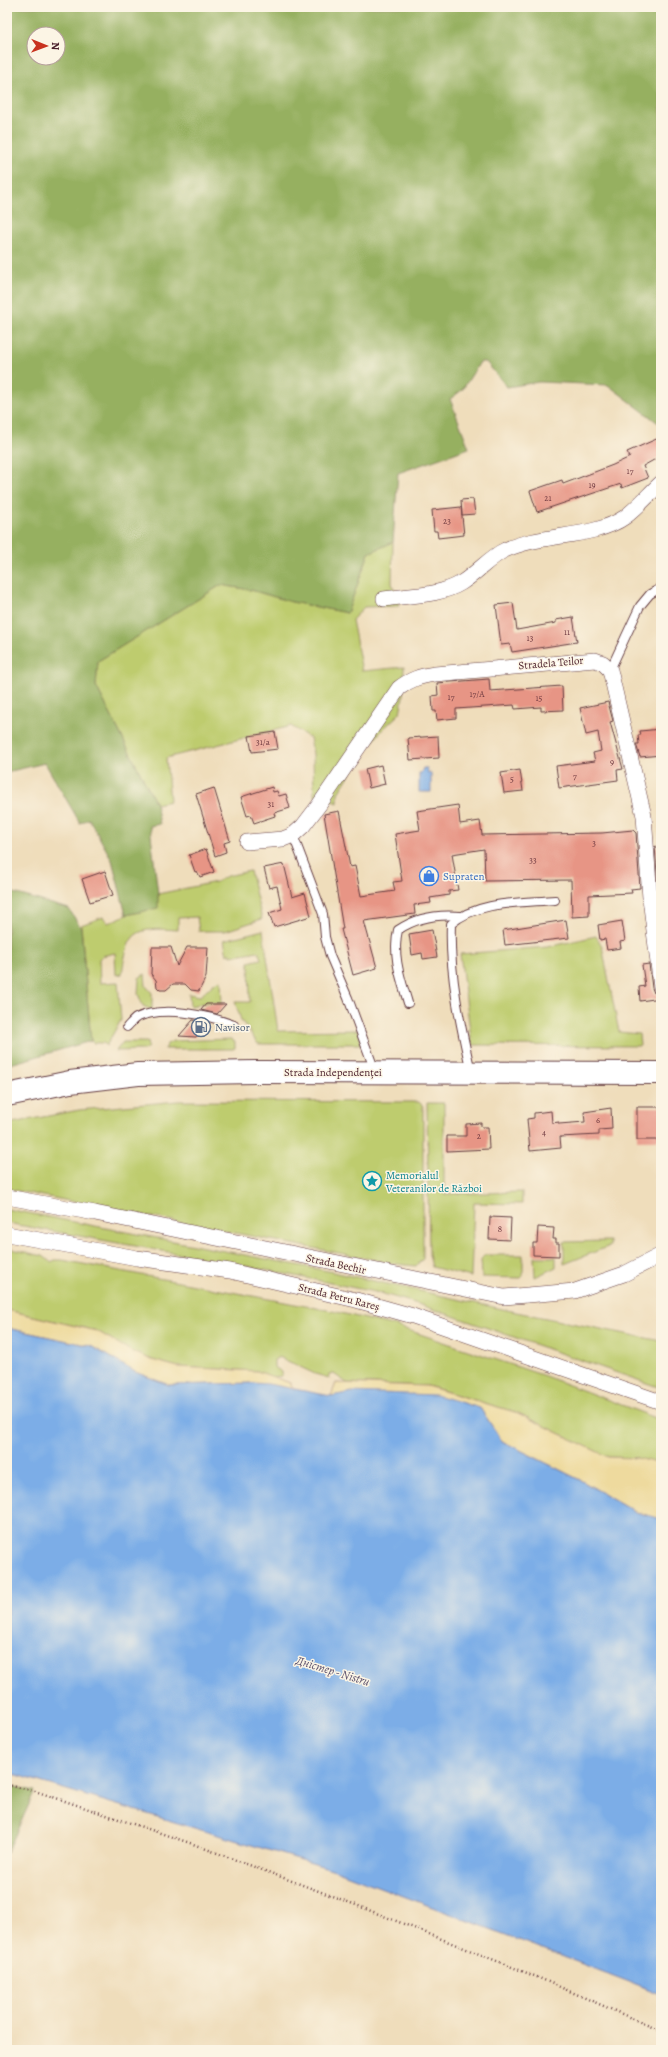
<svg xmlns="http://www.w3.org/2000/svg" width="668" height="2057" font-family="Alegreya,serif">
  <rect width="100%" height="100%" fill="#fcf5e5"/>
  <filter id="ink" filterUnits="userSpaceOnUse"><feTurbulence type="fractalNoise" baseFrequency=".025" numOctaves="2"/><feDisplacementMap in="SourceGraphic" scale="8" xChannelSelector="R" yChannelSelector="G"/><feConvolveMatrix kernelMatrix="1 2 1 2 8 2 1 2 1" color-interpolation-filters="sRGB"/></filter>
  <filter id="wash" filterUnits="userSpaceOnUse"><feTurbulence type="fractalNoise" baseFrequency=".012" numOctaves="4" result="noise"/><feDisplacementMap in="SourceGraphic" scale="16" xChannelSelector="R" yChannelSelector="G"/><feGaussianBlur stdDeviation="0.9" result="paint"/><feColorMatrix in="noise" values="0 0 0 0 0 0 0 0 0 0 0 0 0 0 0 0 0 1.4 0 .05"/><feComposite in="paint" operator="in"/></filter>
  <g filter="url(#wash)">
    <rect width="100%" height="100%" fill="#efddbb"/>
    <g fill="#becc6e" stroke="#84764c">
      <polygon points="393,542 392,583 399,606 364,607 352,620 362,671 404,667 403,697 400,713 382,730 363,754 338,793 338,803 314,796 313,754 310,738 291,726 166,758 170,801 156,804 96,686 98,661 221,585 251,590 292,602 347,613 369,553"/>
      <path d="M250,871L262,919L225,931H199L197,917L178,918V930C134,927 128,931 122,974L116,975L115,953L102,956L99,959L100,983L118,982L121,1020L106,1046L104,1043H93L91,1041L81,925L103,917L108,923L126,915L157,908L158,894L216,882L227,876Z"/>
      <polygon points="263,930 278,1031 359,1030 361,1044 258,1044 241,1020 235,1002 250,1002 249,962 261,959 258,951 231,956 231,953 227,955 224,940"/>
      <polygon points="596,936 602,946 619,1032 639,1034 640,1046 472,1045 460,954 548,947"/>
      <polygon points="145,974 146,986 152,993 152,1010 143,1006 138,994 139,978"/>
      <path d="M221,980L222,1004L209,1002L190,1006L189,994L200,996C209,990 209,985 221,980Z"/>
      <polygon points="231,1039 235,1042 235,1048 233,1049 164,1049 167,1044 173,1041"/>
      <polygon points="123,1042 147,1042 148,1047 144,1050 116,1051"/>
      <polygon points="179,1101 419,1102 423,1106 423,1259 416,1266 396,1264 7,1189 7,1124 79,1110"/>
      <polygon points="427,1103 444,1103 444,1194 522,1192 522,1204 474,1203 471,1277 432,1267 429,1255"/>
      <polygon points="7,1209 333,1272 516,1312 661,1341 661,1388 418,1304 380,1293 246,1266 7,1223"/>
      <polygon points="610,1241 610,1246 564,1264 564,1242"/>
      <polygon points="7,1248 43,1256 51,1262 55,1260 62,1260 332,1311 396,1326 545,1376 661,1420 661,1464 637,1458 608,1457 518,1413 428,1386 347,1383 334,1374 330,1374 329,1378 315,1374 279,1357 274,1360 274,1367 282,1372 282,1376 272,1377 257,1371 178,1367 152,1360 130,1351 97,1331 7,1310"/>
      <polygon points="485,1255 523,1255 523,1276 521,1278 482,1277 481,1259"/>
      <polygon points="534,1257 556,1257 556,1267 535,1277"/>
    </g>
    <g fill="#96b061" stroke="#706846" fill-rule="evenodd">
      <path d="M7,7H661V425L608,385L539,382L507,387L486,362H480L462,390L450,399L469,448L398,473L393,542L369,553L347,613L292,602L251,590L221,585L98,661L96,686L156,804L160,824L150,826L158,894V908L126,915L112,860L89,819L80,823L45,763L7,772ZM34,34H58V58H34Z"/>
      <polygon points="7,891 69,909 81,928 91,1041 7,1065"/>
      <polygon points="7,1785 35,1791 7,1853"/>
    </g>
    <g fill="#eeda9e" stroke="#9c7c64">
      <polygon points="7,1310 97,1331 131,1351 152,1360 178,1367 257,1371 290,1383 293,1389 253,1383 169,1385 135,1372 91,1346 7,1328"/>
      <polygon points="336,1383 427,1386 518,1413 608,1457 637,1458 661,1464 661,1519 636,1512 580,1480 502,1441 480,1408 331,1396"/>
    </g>
    <g fill="#7cade7" stroke="#636689">
      <polygon points="423,768 427,768 428,773 431,773 431,792 419,792 419,773 421,773"/>
      <polygon points="7,1328 91,1346 135,1372 169,1385 253,1383 268,1384 331,1396 352,1392 436,1395 480,1408 502,1441 580,1480 636,1512 661,1519 661,1994 335,1870 7,1772"/>
    </g>
    <g id="blocks">
      <g fill="#e79585">
        <polygon points="661,437 661,456 643,466 648,478 622,488 621,484 537,512 530,491 562,480 563,484 613,465 630,457 627,452"/>
        <polygon points="473,499 475,514 462,515 461,500"/>
        <polygon points="461,507 464,535 438,538 437,531 434,531 432,510"/>
        <polygon points="513,603 517,630 556,623 556,620 573,617 577,642 512,652 510,644 501,645 496,605"/>
        <polygon points="489,679 490,691 562,686 563,710 541,711 541,707 515,709 514,705 456,709 456,718 437,720 436,711 433,711 432,696 438,695 437,683"/>
        <polygon points="608,702 613,721 610,722 623,769 617,770 618,780 559,788 556,766 595,761 593,753 601,751 598,732 586,735 580,708"/>
        <polygon points="661,729 661,755 640,757 636,744 639,744 638,735 641,735 640,731"/>
        <polygon points="275,732 278,749 252,752 249,736"/>
        <polygon points="438,736 439,758 410,760 408,738"/>
        <polygon points="381,765 385,784 369,788 365,769"/>
        <polygon points="520,770 523,791 504,793 501,773"/>
        <polygon points="272,787 273,792 277,791 279,796 286,794 290,808 274,813 275,816 254,823 251,815 247,816 241,797"/>
        <polygon points="214,788 230,841 224,843 226,852 215,856 196,794"/>
        <polygon points="458,805 460,824 480,821 482,835 602,833 633,830 636,833 640,888 631,889 632,893 589,895 589,916 572,917 571,880 485,881 484,849 452,854 458,890 449,891 449,895 430,898 431,903 414,905 415,914 364,921 377,968 353,975 341,929 343,929 324,814 339,811 350,867 355,866 361,896 395,891 393,882 402,881 395,834 420,830 417,811"/>
        <polygon points="655,846 661,850 661,887 658,887"/>
        <polygon points="206,849 214,872 200,877 197,871 195,872 189,855"/>
        <polygon points="284,864 292,897 305,893 311,916 274,927 269,913 282,909 277,886 269,888 264,868"/>
        <polygon points="105,871 113,895 90,902 82,879"/>
        <polygon points="566,920 569,938 505,945 503,930"/>
        <polygon points="622,921 625,941 620,942 621,948 607,950 605,939 600,940 598,925"/>
        <polygon points="432,930 437,957 423,959 422,953 412,955 409,934"/>
        <polygon points="152,947 171,947 177,966 187,947 208,947 206,977 199,991 191,990 185,984 173,984 166,990 160,990 157,987 156,980 151,974"/>
        <polygon points="649,964 652,988 654,993 661,996 661,998 640,1001 639,987 645,986 642,965"/>
        <polygon points="206,1004 226,1004 217,1014 201,1010"/>
        <polygon points="193,1020 209,1023 196,1037 179,1036"/>
        <rect x="637" y="1107" width="24" height="33"/>
        <polygon points="611,1108 612,1129 599,1130 599,1135 560,1137 561,1148 530,1151 527,1119 534,1118 534,1113 551,1111 552,1123 559,1122 559,1124 585,1122 584,1112"/>
        <polygon points="481,1123 481,1127 488,1127 489,1149 447,1151 447,1136 466,1136 466,1124"/>
        <polygon points="490,1217 511,1218 510,1240 489,1239"/>
        <polygon points="538,1227 554,1228 553,1239 556,1239 556,1243 559,1243 559,1256 533,1255 533,1243 537,1243"/>
      </g>
    </g>
  </g>
  <g filter="url(#ink)">
    <use href="#blocks" fill-opacity="0" stroke="#633c41" stroke-width="1"/>
    <g fill="none" stroke-linecap="round" stroke-linejoin="round">
      <defs>
        <g id="lane">
          <polyline points="610,670 640,606 650,594 661,588"/>
          <polyline points="293,835 323,914 325,937 330,956 348,998 375,1071"/>
          <path d="M408,1003C401,979 392,956 398,930C417,917 438,914 460,916"/>
          <path d="M127,1027C130,1024 133,1020 136,1018C163,1005 208,1015 234,1025"/>
          <path d="M471,1072C460,1023 449,973 451,924C477,901 521,903 555,900"/>
        </g>
        <g id="street">
          <path d="M384,599C409,595 440,596 461,583C476,574 491,556 505,550C541,533 594,539 625,517C636,509 650,493 661,483"/>
          <path d="M247,842L283,839L293,835L303,826L319,805L399,688C411,679 420,676 435,674L595,660L603,663L610,670L644,816L650,898L661,987"/>
          <polyline points="7,1197 95,1213 504,1297 575,1291 624,1274 661,1255"/>
          <polyline points="7,1234 137,1258 230,1271 356,1300 413,1316 661,1402"/>
        </g>
        <polyline id="secondary" points="7,1095 70,1082 138,1074 256,1072 661,1073"/>
      </defs>
      <use href="#lane" stroke="#633c41" stroke-width="10"/>
      <use href="#street" stroke="#633c41" stroke-width="16"/>
      <use href="#secondary" stroke="#633c41" stroke-width="24"/>
      <polyline stroke="#633c41" stroke-width="2.5" stroke-dasharray="1 3" stroke-linecap="butt" points="7,1785 35,1791 193,1844 356,1905 537,1977 661,2031"/>
      <use href="#lane" stroke="#fff" stroke-width="8"/>
      <use href="#street" stroke="#fff" stroke-width="15"/>
      <use href="#secondary" stroke="#fff" stroke-width="22"/>
    </g>
  </g>
  <defs>
    <symbol id="shop-ring" viewBox="-11 -11 22 22"><circle r="9.5" fill="#fcf5e5" stroke="#3f7fe0" stroke-width="1.5"/><path d="M-5-2.5h2.3a2.7 3.5 0 0 1 5.4 0H5L5.5 6h-11ZM-1.5-2.5h3a1.5 2.3 0 0 0-3 0Z" fill="#3f7fe0"/></symbol>
    <symbol id="fuel-ring" viewBox="-11 -11 22 22"><circle r="9.5" fill="#fcf5e5" stroke="#5c6f8a" stroke-width="1.5"/><path d="M-5.5-6h7V0h2V4h1.3V-2.5L3-4.5l.8-.8L6-3V5H2.5V1h-1V6h-7ZM-4.2-4.7v3.2H.2V-4.7Z" fill="#5c6f8a"/></symbol>
    <symbol id="sight-ring" viewBox="-11 -11 22 22"><circle r="9.5" fill="#fcf5e5" stroke="#0f9aa8" stroke-width="1.5"/><path d="M0-6L1.8-2.2L6-1.7L2.9 1.2L3.7 5.4L0 3.3L-3.7 5.4L-2.9 1.2L-6-1.7L-1.8-2.2Z" fill="#0f9aa8"/></symbol>
  </defs>
  <g fill-rule="evenodd">
    <use href="#shop-ring" x="418" y="865" width="22" height="22"/>
    <use href="#fuel-ring" x="190" y="1016" width="22" height="22"/>
    <use href="#sight-ring" x="361" y="1170" width="22" height="22"/>
  </g>
  <g text-anchor="middle" dominant-baseline="central" stroke-width="3" stroke-linejoin="round" paint-order="stroke">
    <g font-size="9" fill="#713c42">
      <text x="630" y="471">17</text>
      <text x="592" y="485">19</text>
      <text x="548" y="498">21</text>
      <text x="447" y="521">23</text>
      <text x="567" y="632">11</text>
      <text x="530" y="638">13</text>
      <text x="477" y="694">17/A</text>
      <text x="451" y="697">17</text>
      <text x="539" y="698">15</text>
      <text x="263" y="742">31/a</text>
      <text x="612" y="762">9</text>
      <text x="575" y="776">7</text>
      <text x="512" y="779">5</text>
      <text x="271" y="804">31</text>
      <text x="594" y="843">3</text>
      <text x="533" y="860">33</text>
      <text x="598" y="1120">6</text>
      <text x="544" y="1132">4</text>
      <text x="479" y="1136">2</text>
      <text x="500" y="1229">8</text>
    </g>
    <g font-size="11" fill="#4a1f2b" stroke="#fcf5e5">
      <text transform="translate(551 663) rotate(-5)">Stradela Teilor</text>
      <text x="333" y="1072">Strada Independenței</text>
      <text transform="translate(336 1264) rotate(12)">Strada Bechir</text>
      <text transform="translate(339 1297) rotate(14)">Strada Petru Rareș</text>
    </g>
    <g font-size="11" fill="#366cbe" stroke="#fcf5e5" text-anchor="start">
      <text x="443" y="876">Supraten</text>
    </g>
    <g font-size="11" fill="#4e5e75" stroke="#fcf5e5" text-anchor="start">
      <text x="215" y="1027">Navisor</text>
    </g>
    <g font-size="11" fill="#0d838f" stroke="#fcf5e5" text-anchor="start">
      <text x="386" y="1175">Memorialul<tspan x="386" dy="13">Veteranilor de Război</tspan></text>
    </g>
    <g font-size="12" font-style="italic" fill="#5c516d" stroke="#fcf5e5">
      <text transform="translate(333 1671) rotate(17)">Дністер - Nistru</text>
    </g>
  </g>
  <rect width="668" height="2057" fill="none" stroke="#fcf5e5" stroke-width="24"/>
  <g transform="translate(46 46) rotate(91)"><circle r="19" fill="#fcf5e5" stroke="#b59f9b"/>
  <path d="M0-3L7 15L0 10L-7 15Z" fill="#c8321e"/>
  <text y="-6" font-size="11" font-weight="bold" text-anchor="middle" fill="#4a1f2b">N</text>
  </g>
</svg>
